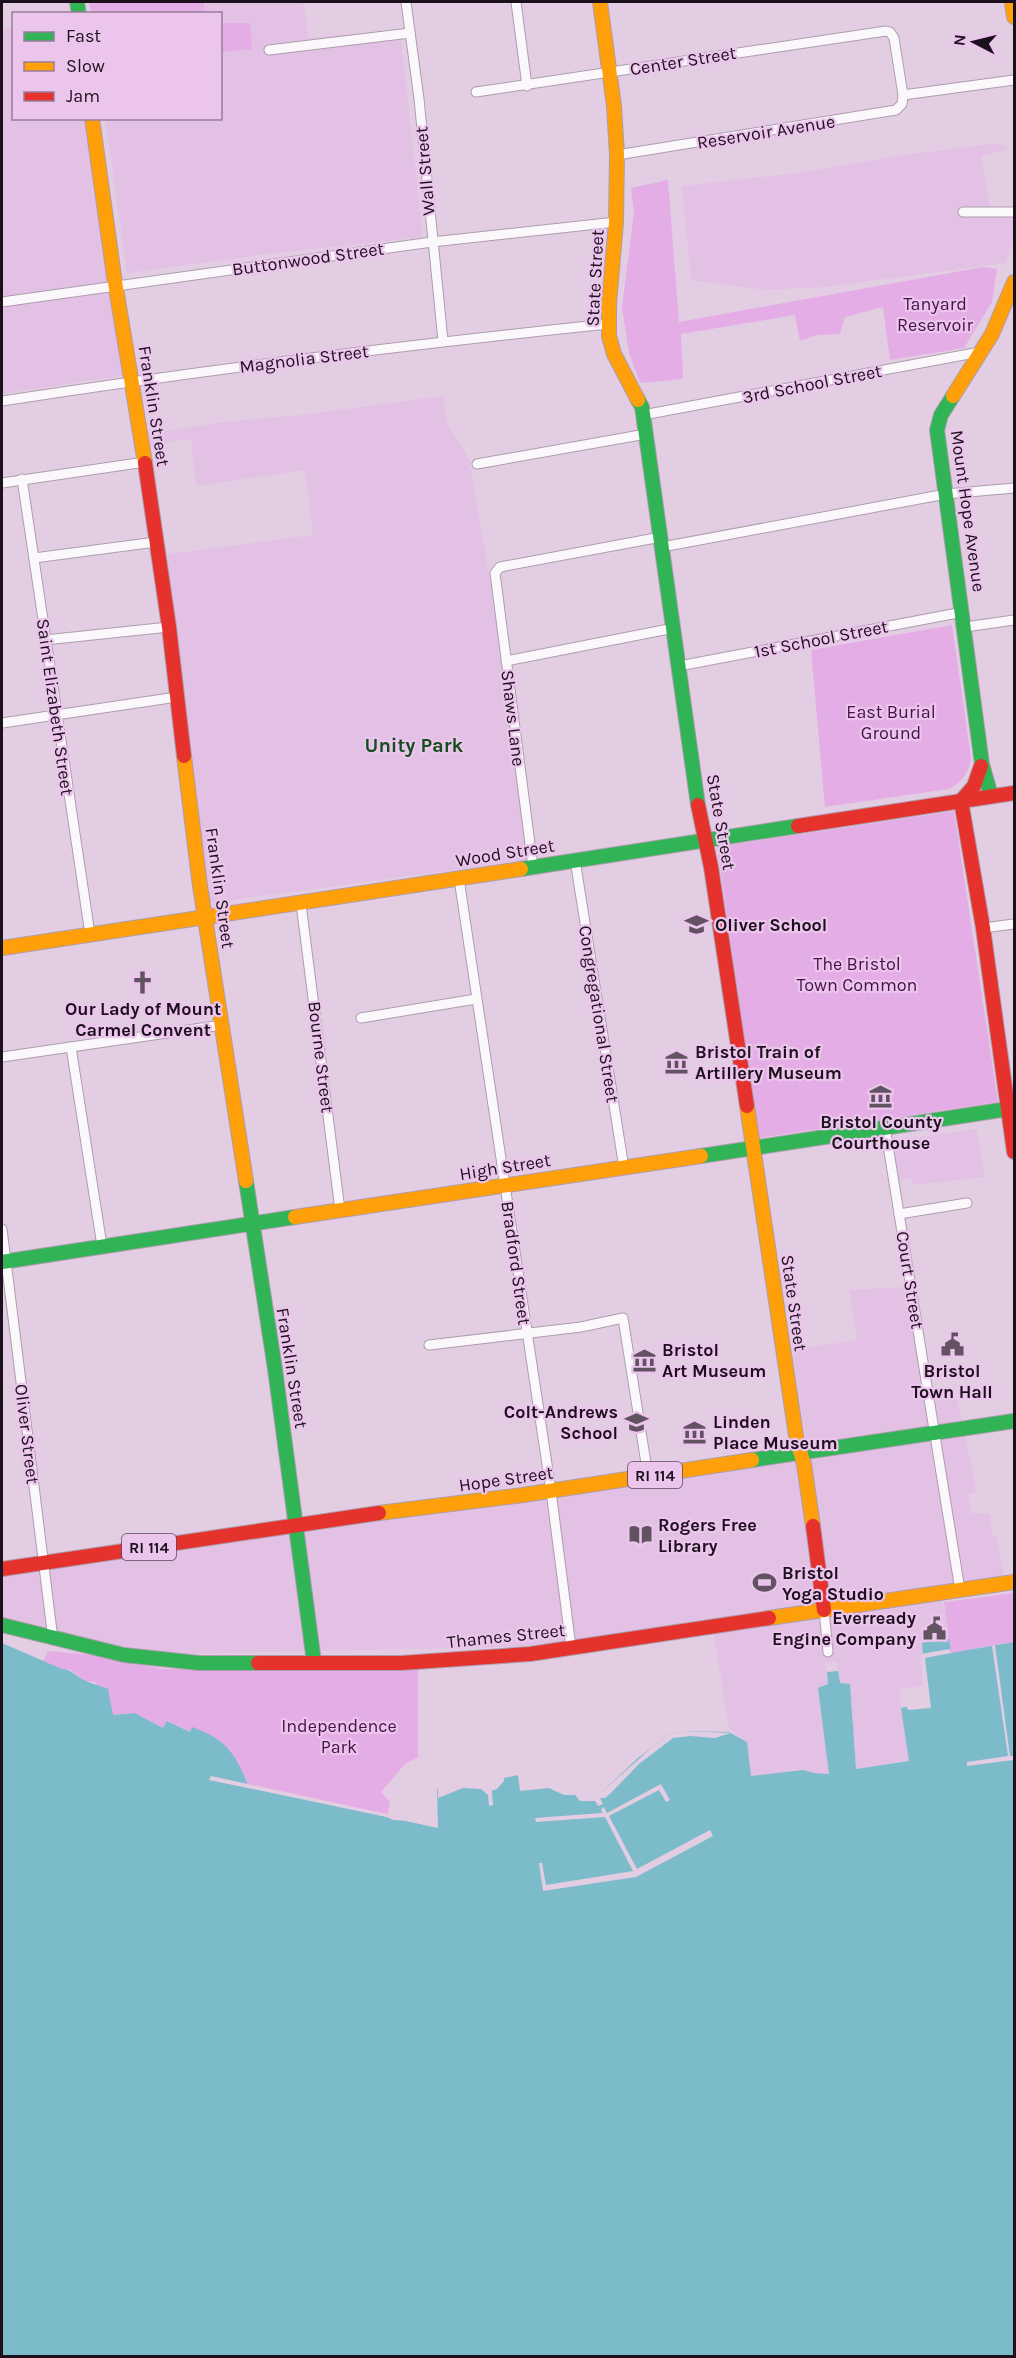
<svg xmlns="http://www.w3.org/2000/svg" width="1016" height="2358" font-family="Karla,sans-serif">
  <rect width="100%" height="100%" fill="#e3cde3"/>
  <g fill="#e3c1e4">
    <polygon points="205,2 303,2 309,38 400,30 423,237 274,253 127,273 105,119 220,118 221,52 252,49 250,24 221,23 220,14 205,13"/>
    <polygon points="13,27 14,118 87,119 126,375 2,394 2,29"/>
    <polygon points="999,143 1009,149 981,156 990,207 1014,208 1014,237 1006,263 825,287 765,290 691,280 682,186 797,173 897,156"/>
    <polygon points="443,396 447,423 469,459 490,579 528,860 209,903 162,555 313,535 305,470 196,486 191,439 147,445 146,434 223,422 302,415"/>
    <polygon points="976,1129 985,1177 913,1185 911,1178 899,1180 892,1141"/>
    <polygon points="915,1281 934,1401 957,1399 977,1492 968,1495 971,1513 989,1514 992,1534 997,1537 1004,1577 941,1589 949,1639 926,1686 899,1689 909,1761 856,1769 850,1684 839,1683 837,1661 825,1663 829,1684 830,1774 814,1773 803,1770 750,1776 747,1742 729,1728 712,1623 516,1647 124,1655 2,1627 2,1575 808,1454 792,1350 857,1340 850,1290 904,1287"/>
  </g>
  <g fill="#e5ade6">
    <polygon points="89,2 204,2 205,13 91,13"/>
    <polygon points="221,23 250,23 252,49 221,52"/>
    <polygon points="668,180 679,322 983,267 997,269 992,302 964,348 890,360 883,307 845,317 840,334 816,335 800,341 795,315 681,334 683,379 640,383 629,353 622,307 634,213 631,188"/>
    <path d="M952,625L971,758C969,773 962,782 949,789L825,807L811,650Z"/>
    <polygon points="954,811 998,1102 759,1138 717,847"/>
    <polygon points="1014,1593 1014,1642 972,1649 955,1656 922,1643 949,1639 944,1602"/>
    <polygon points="48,1651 95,1655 162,1669 418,1669 418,1757 405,1764 381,1792 390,1802 387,1817 247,1787 192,1728 190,1732 168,1721 163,1728 135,1713 112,1715 95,1682 84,1681 71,1670 62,1669 43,1661"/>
  </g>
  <path fill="#7bbbca" d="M949,1639L951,1653L1014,1642V2356H2V1643L62,1669C73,1670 75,1676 84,1680C91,1684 100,1685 108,1689L113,1715L135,1713L163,1728L167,1721L190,1732L192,1727C226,1739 235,1753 248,1785L247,1787L438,1828L437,1789L490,1783L491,1791L497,1789L504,1781V1778L518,1775L520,1791L549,1788L564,1795H586L602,1792L638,1758L669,1734L686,1731L729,1732L747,1742L751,1776L803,1770L814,1773L829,1774L818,1688L828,1684L827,1672L838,1671L840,1683L850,1684L856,1769L909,1761L901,1708L927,1702L922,1643Z"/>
  <g fill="#e3cde3">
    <polygon points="995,1645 1010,1756 1014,1756 1014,1760 967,1766 967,1762 1008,1756 992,1646"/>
    <polygon points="950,1649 951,1653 925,1658 931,1708 908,1710 905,1703 924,1700 921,1654"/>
    <polygon points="686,1731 731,1733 715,1738 690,1736 673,1738 639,1764 610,1794 605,1798 600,1798 603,1804 598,1806 595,1801 580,1801 575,1795 602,1792 651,1748 669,1734"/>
    <polygon points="211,1776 410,1819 410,1821 393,1820 387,1817 209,1780"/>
    <polygon points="459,1781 463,1783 491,1781 493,1805 489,1806 488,1795 481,1789 463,1788 438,1798 438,1786"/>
    <polygon points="661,1784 670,1800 666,1802 659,1790 609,1816 637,1869 710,1830 713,1836 636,1877 543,1891 539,1863 542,1863 546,1885 633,1871 605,1817 536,1822 535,1818 602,1813 601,1809 604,1807 607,1813"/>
  </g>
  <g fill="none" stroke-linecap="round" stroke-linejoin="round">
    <defs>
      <g id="street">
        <polyline points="406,2 419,99 443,341"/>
        <polyline points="516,2 527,86"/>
        <polyline points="269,50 410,33"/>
        <polyline points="476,92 886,31 890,32 894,38 903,95 902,104 896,110 617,155"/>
        <polyline points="903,95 1014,80"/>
        <polyline points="963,212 1014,212"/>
        <polyline points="2,302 432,242 616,222"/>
        <path d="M2,401C203,370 405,345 608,324"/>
        <polyline points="643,415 980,352"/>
        <polyline points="477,464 646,434"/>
        <polyline points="22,479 90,934"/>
        <polyline points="2,483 145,462"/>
        <polyline points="662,547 946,494 1014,488"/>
        <polyline points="34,558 156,542"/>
        <polyline points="965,627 1014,620"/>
        <polyline points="45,640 169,627"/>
        <polyline points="506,661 674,628"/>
        <polyline points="679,666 963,612"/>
        <polyline points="2,723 177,697"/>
        <polyline points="575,860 624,1168"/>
        <polyline points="533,867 495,573 500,567 661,537"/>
        <polyline points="459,879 551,1491 571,1647"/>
        <polyline points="301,904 340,1210"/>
        <polyline points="983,928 1014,924"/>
        <polyline points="361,1018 476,999"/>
        <polyline points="71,1047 102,1246"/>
        <polyline points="2,1057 222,1025"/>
        <polyline points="885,1127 960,1590"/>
        <polyline points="899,1214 967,1203"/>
        <polyline points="2,1229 53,1639"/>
        <polyline points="429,1345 581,1327 623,1318 648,1476"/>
        <polyline points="824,1610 828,1652"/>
      </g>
      <g id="fast">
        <polyline points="77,2 79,14"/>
        <polyline points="953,396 941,415 937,430 982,764 991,796"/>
        <polyline points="638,400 642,407 698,805"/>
        <polyline points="521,869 798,826"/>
        <polyline points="701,1156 1014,1108"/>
        <polyline points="246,1181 275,1369 314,1662"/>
        <polyline points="2,1262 295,1217"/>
        <polyline points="752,1460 1014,1421"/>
        <polyline points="2,1625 124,1655 199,1663 258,1663"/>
      </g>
      <g id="slow">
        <polyline points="600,2 614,106 617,155 616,222 609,304 609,336 614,354 638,400"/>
        <polyline points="1012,2 1014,17"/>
        <polyline points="92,118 114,276 145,463"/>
        <polyline points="953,396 992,334 1014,282"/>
        <polyline points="184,756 200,886 246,1181"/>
        <polyline points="2,948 521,869"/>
        <polyline points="747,1106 797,1442 804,1464 813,1526"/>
        <polyline points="295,1217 701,1156"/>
        <polyline points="379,1513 523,1495 752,1460"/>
        <polyline points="769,1618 1014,1582"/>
      </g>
      <g id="jam">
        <polyline points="145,463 169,627 184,756"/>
        <polyline points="981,766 974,786 961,801 983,928 1014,1152"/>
        <polyline points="698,805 711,867 747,1106"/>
        <polyline points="798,826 1014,793"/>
        <polyline points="813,1526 824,1610"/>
        <polyline points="2,1569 379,1513"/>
        <polyline points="258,1663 401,1663 530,1654 769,1618"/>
      </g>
    </defs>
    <use href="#street" stroke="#ad9dad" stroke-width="11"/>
    <use href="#fast" stroke="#ad9dad" stroke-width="16"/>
    <use href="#slow" stroke="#ad9dad" stroke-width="16"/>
    <use href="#jam" stroke="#ad9dad" stroke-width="16"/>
    <use href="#street" stroke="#fbf8fb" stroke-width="9"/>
    <use href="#fast" stroke="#30b455" stroke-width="14"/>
    <use href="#slow" stroke="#ff9f0a" stroke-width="14"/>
    <use href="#jam" stroke="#e5322d" stroke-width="14"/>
  </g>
  <defs>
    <symbol id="school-bare" viewBox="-9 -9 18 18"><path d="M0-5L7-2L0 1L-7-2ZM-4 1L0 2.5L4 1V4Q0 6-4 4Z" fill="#625262" stroke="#ebc5eb" stroke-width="2.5" paint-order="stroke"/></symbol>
    <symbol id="church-bare" viewBox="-9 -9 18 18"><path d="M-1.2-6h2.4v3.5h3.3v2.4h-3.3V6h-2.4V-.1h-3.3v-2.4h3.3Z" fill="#625262" stroke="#ebc5eb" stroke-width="2.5" paint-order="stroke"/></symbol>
    <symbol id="museum-bare" viewBox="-9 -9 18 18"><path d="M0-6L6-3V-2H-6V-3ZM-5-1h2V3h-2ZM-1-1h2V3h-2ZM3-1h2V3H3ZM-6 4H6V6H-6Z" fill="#625262" stroke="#ebc5eb" stroke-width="2.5" paint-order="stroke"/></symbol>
    <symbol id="civic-bare" viewBox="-9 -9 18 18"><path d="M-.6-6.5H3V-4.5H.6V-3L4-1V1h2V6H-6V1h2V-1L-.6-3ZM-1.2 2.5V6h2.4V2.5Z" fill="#625262" stroke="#ebc5eb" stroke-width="2.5" paint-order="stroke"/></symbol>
    <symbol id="library-bare" viewBox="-9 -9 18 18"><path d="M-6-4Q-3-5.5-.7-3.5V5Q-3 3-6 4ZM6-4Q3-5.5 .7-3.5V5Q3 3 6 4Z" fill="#625262" stroke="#ebc5eb" stroke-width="2.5" paint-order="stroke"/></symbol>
    <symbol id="stadium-bare" viewBox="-9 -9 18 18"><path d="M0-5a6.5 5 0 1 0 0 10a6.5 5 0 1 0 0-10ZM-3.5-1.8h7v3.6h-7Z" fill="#625262" stroke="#ebc5eb" stroke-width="2.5" paint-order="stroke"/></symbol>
  </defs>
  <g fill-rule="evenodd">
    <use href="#school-bare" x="680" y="908" width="33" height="33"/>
    <use href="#church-bare" x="126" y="966" width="33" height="33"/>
    <use href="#museum-bare" x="660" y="1046" width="33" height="33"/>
    <use href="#museum-bare" x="864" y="1080" width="33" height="33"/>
    <use href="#civic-bare" x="936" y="1328" width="33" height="33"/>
    <use href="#museum-bare" x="628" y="1344" width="33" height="33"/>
    <use href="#school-bare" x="620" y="1406" width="33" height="33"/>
    <use href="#museum-bare" x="678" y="1416" width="33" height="33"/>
    <use href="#library-bare" x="624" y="1518" width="33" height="33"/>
    <use href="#stadium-bare" x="748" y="1566" width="33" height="33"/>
    <use href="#civic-bare" x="918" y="1612" width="33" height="33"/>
  </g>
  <g text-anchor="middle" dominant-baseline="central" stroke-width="4.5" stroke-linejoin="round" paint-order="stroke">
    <g fill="#ebc5eb" stroke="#5b465b" stroke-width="1.5">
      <rect x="628" y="1462" width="54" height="26" rx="4.5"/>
      <rect x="122" y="1534" width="54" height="26" rx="4.5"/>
    </g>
    <g font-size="16" font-weight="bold" fill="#1d101d">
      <text x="655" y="1475">RI 114</text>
      <text x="149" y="1547">RI 114</text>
    </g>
    <g font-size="18" fill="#1d101d" stroke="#ebc5eb">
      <text transform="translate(683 61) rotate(-9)">Center Street</text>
      <text transform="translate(766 132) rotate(-9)">Reservoir Avenue</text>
      <text transform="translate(425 171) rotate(-95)">Wall Street</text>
      <text transform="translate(308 259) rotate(-8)">Buttonwood Street</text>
      <text transform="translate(595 278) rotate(-87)">State Street</text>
      <text transform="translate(304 359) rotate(-7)">Magnolia Street</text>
      <text transform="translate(812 384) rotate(-11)">3rd School Street</text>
      <text transform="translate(154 406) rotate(81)">Franklin Street</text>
      <text transform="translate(968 511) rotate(82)">Mount Hope Avenue</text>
      <text transform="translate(821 639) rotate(-11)">1st School Street</text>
      <text transform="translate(55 707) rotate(82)">Saint Elizabeth Street</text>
      <text transform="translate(513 718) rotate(83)">Shaws Lane</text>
      <text transform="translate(721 822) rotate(80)">State Street</text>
      <text transform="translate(505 853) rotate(-9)">Wood Street</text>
      <text transform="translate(220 888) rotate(82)">Franklin Street</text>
      <text transform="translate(599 1014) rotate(81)">Congregational Street</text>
      <text transform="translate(321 1057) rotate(83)">Bourne Street</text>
      <text transform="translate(505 1167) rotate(-9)">High Street</text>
      <text transform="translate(516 1263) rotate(82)">Bradford Street</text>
      <text transform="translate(910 1280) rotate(81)">Court Street</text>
      <text transform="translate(794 1303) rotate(82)">State Street</text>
      <text transform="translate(292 1368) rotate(81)">Franklin Street</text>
      <text transform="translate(27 1434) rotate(83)">Oliver Street</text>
      <text transform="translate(506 1479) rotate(-8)">Hope Street</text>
      <text transform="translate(506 1636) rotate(-6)">Thames Street</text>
    </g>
    <g font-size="18" fill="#47104a" stroke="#ebc5eb">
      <text x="935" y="304">Tanyard<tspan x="935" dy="21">Reservoir</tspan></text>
      <text x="891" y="712">East Burial<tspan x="891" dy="21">Ground</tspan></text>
      <text x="857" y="964">The Bristol<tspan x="857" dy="21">Town Common</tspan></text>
      <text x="339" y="1726">Independence<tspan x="339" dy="21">Park</tspan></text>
    </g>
    <g font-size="18" font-weight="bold" fill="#1d101d" stroke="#ebc5eb" text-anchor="start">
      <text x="715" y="925">Oliver School</text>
      <text x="143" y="1009" text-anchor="middle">Our Lady of Mount<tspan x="143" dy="21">Carmel Convent</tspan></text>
      <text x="695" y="1052">Bristol Train of<tspan x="695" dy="21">Artillery Museum</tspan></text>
      <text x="881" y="1122" text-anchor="middle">Bristol County<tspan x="881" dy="21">Courthouse</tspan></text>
      <text x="662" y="1350">Bristol<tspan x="662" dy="21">Art Museum</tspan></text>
      <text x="952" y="1371" text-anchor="middle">Bristol<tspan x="952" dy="21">Town Hall</tspan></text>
      <text x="618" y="1412" text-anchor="end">Colt-Andrews<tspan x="618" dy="21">School</tspan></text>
      <text x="713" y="1422">Linden<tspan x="713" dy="21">Place Museum</tspan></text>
      <text x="658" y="1525">Rogers Free<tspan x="658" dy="21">Library</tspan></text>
      <text x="782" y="1573">Bristol<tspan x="782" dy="21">Yoga Studio</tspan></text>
      <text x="916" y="1618" text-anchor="end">Everready<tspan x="916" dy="21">Engine Company</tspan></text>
    </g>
    <g font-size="20" font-weight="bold" fill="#134e1c" stroke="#ebc5eb">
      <text x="414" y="745">Unity Park</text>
    </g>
  </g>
  <rect width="1016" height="2358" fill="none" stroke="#1d101d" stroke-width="6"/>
  <rect x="12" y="12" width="210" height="108" fill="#ebc5eb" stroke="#997d99" stroke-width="1.5"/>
  <rect x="24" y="32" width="30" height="9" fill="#30b455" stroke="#997d99" stroke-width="1.5"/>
  <text x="66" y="42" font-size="18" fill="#1d101d">Fast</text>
  <rect x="24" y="62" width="30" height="9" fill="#ff9f0a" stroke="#997d99" stroke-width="1.5"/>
  <text x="66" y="72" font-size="18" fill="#1d101d">Slow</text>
  <rect x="24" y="92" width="30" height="9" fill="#e5322d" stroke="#997d99" stroke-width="1.5"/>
  <text x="66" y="102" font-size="18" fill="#1d101d">Jam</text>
  <g transform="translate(974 42) rotate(277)" stroke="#ebc5eb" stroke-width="4.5" paint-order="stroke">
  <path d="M0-4.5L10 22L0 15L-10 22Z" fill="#1d101d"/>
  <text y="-9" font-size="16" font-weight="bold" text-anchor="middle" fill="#1d101d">N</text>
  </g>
</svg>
